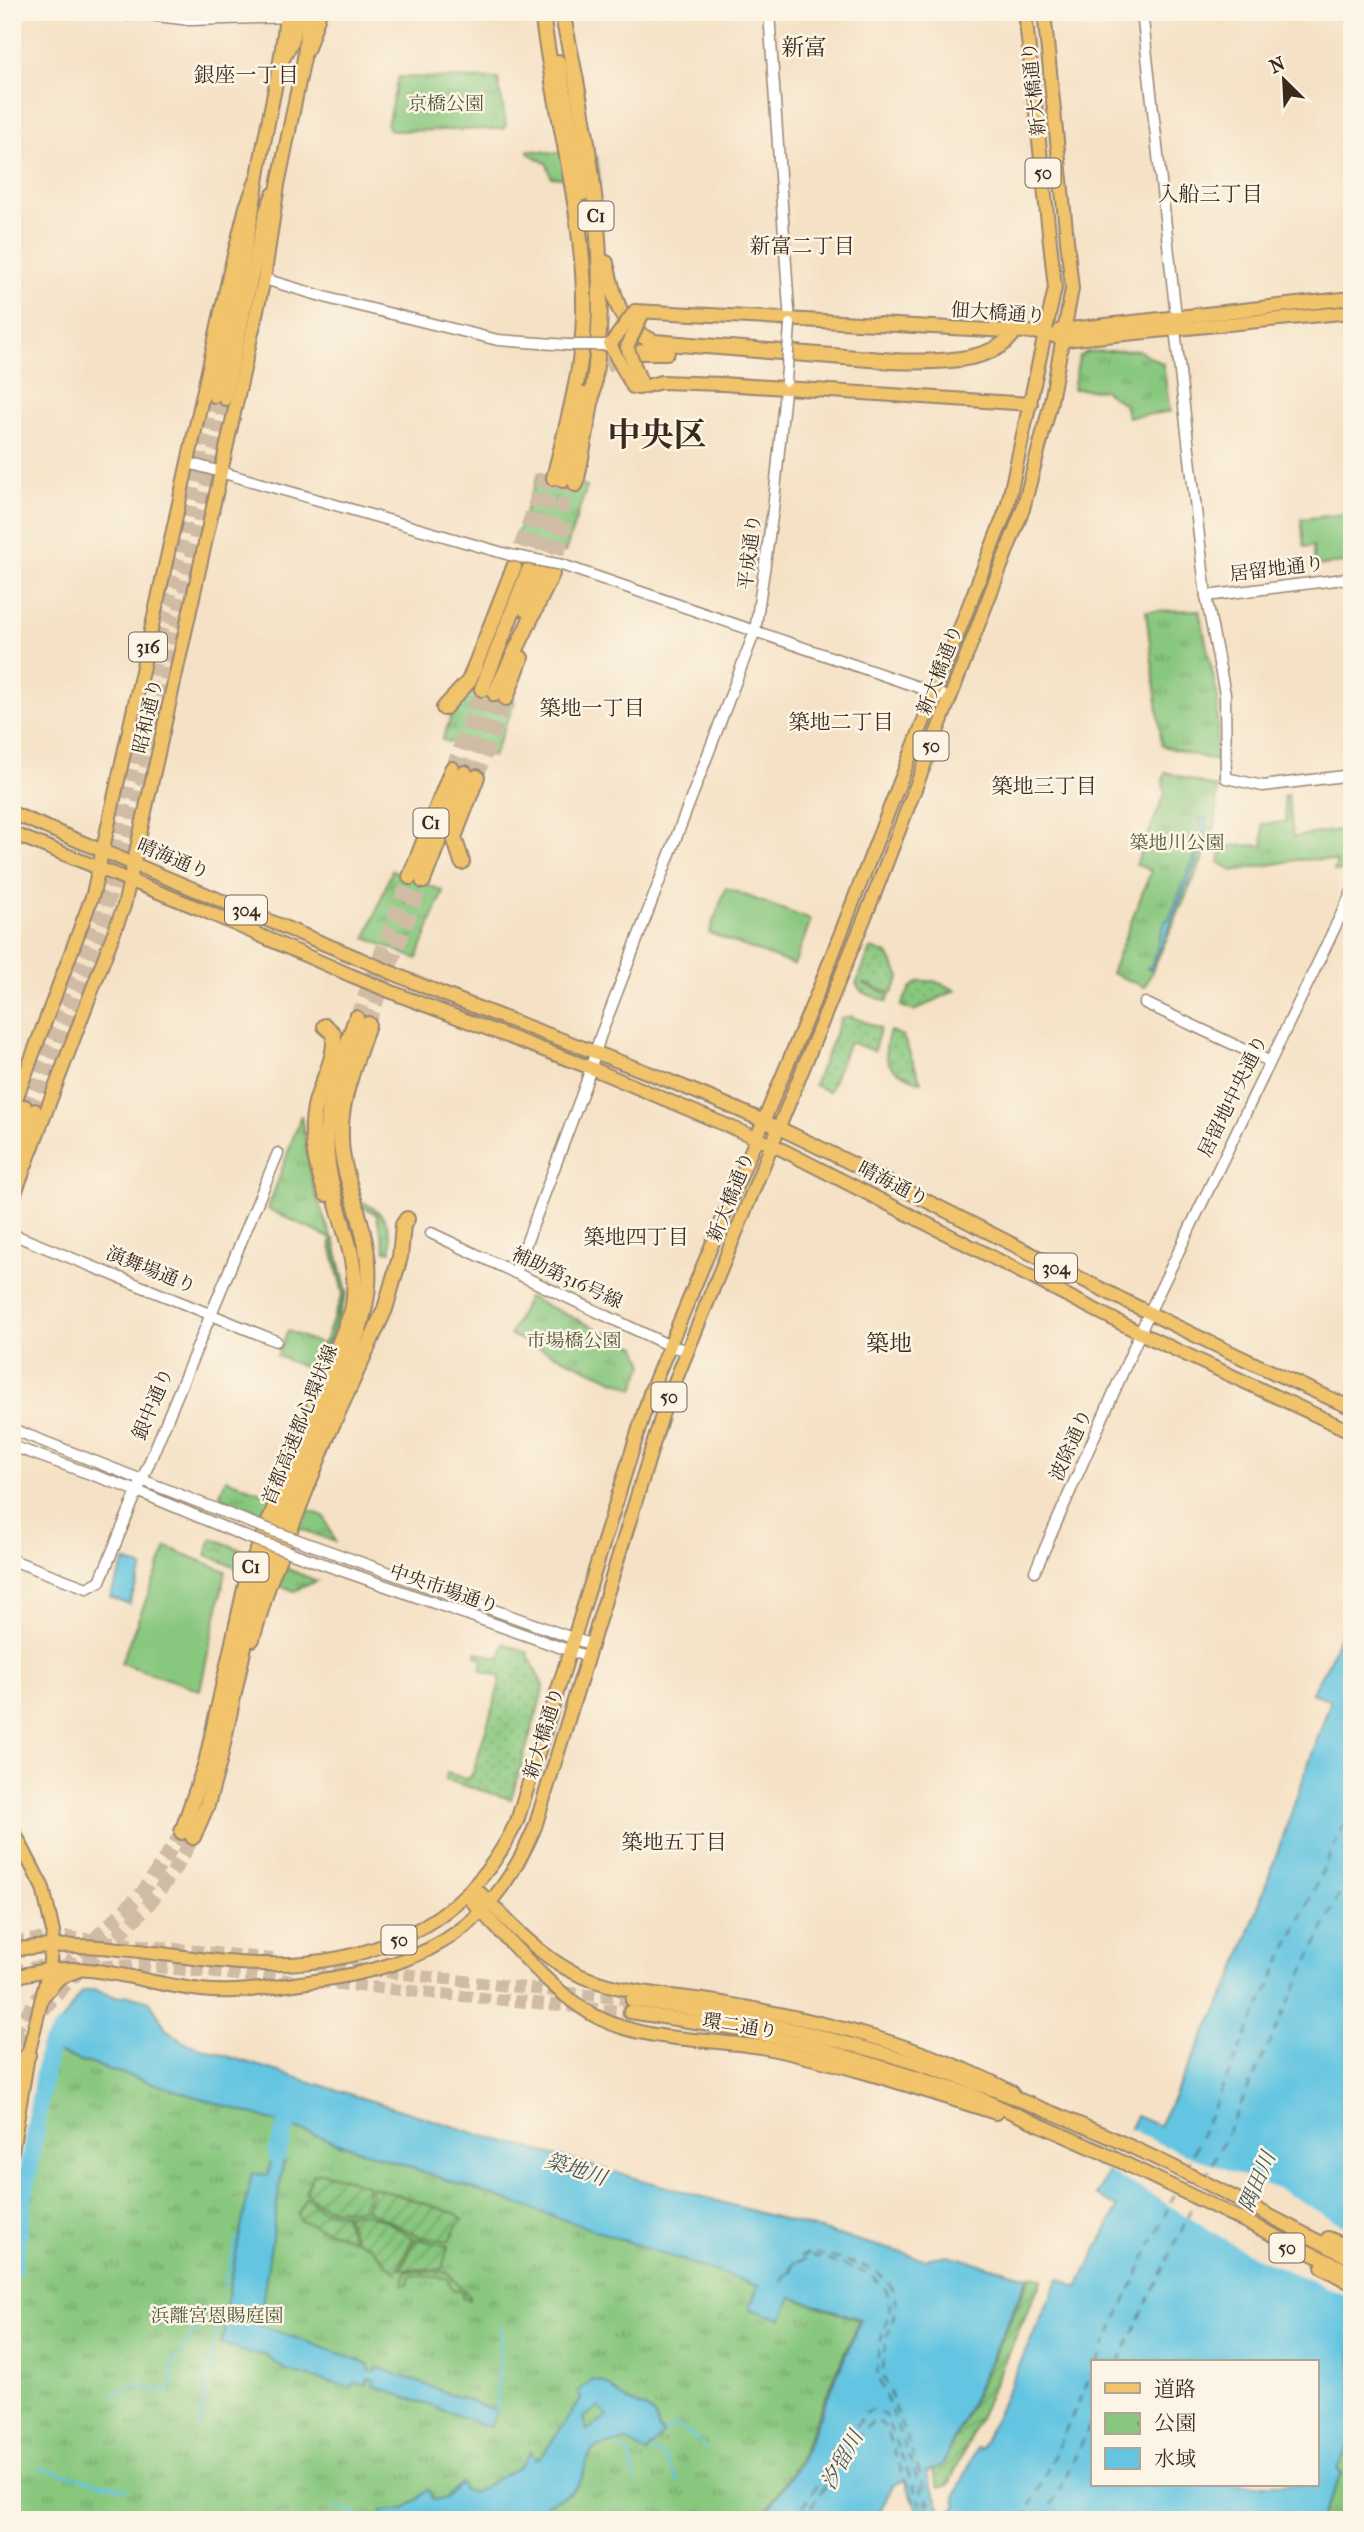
<svg xmlns="http://www.w3.org/2000/svg" width="1364" height="2532" font-family="'IM FELL French Canon','Noto Serif JP',serif">
  <defs>
    <pattern id="grass-dots" width="8" height="8" patternUnits="userSpaceOnUse" patternTransform="scale(1.75)"><rect width="8" height="8" fill="#88c77e"/><path d="M2 2h.1M6 6h.1" fill="none" stroke="#70a267" stroke-width="1.8" stroke-linecap="round"/></pattern>
    <pattern id="forest-crowns" width="20" height="18" patternUnits="userSpaceOnUse" patternTransform="scale(1.75)"><rect width="20" height="18" fill="#6eac6d"/><path d="M2 6a3 3 0 1 1 6 0M12 15a3 3 0 1 1 6 0" fill="none" stroke="#5c8c59"/></pattern>
    <pattern id="park-tufts" width="24" height="20" patternUnits="userSpaceOnUse" patternTransform="scale(1.75)"><rect width="24" height="20" fill="#88c77e"/><path d="M3 7l-1-3M5 7V3M7 7l1-3M15 17l-1-3M17 17v-4M19 17l1-3" fill="none" stroke="#70a267"/></pattern>
    <pattern id="garden-furrows" width="10" height="10" patternUnits="userSpaceOnUse" patternTransform="scale(1.75)"><rect width="10" height="10" fill="#88c77e"/><path d="M-1 1l2-2M0 10L10 0M9 11l2-2" fill="none" stroke="#70a267"/></pattern>
  </defs>
  <rect width="100%" height="100%" fill="#fcf5e5"/>
  <filter id="ink" filterUnits="userSpaceOnUse"><feTurbulence type="fractalNoise" baseFrequency=".0143" numOctaves="2"/><feDisplacementMap in="SourceGraphic" scale="14" xChannelSelector="R" yChannelSelector="G"/><feConvolveMatrix kernelMatrix="1 2 1 2 8 2 1 2 1" color-interpolation-filters="sRGB"/></filter>
  <filter id="wash" filterUnits="userSpaceOnUse"><feTurbulence type="fractalNoise" baseFrequency=".00686" numOctaves="4" result="noise"/><feDisplacementMap in="SourceGraphic" scale="28" xChannelSelector="R" yChannelSelector="G"/><feGaussianBlur stdDeviation="1.57" result="paint"/><feColorMatrix in="noise" values="0 0 0 0 0 0 0 0 0 0 0 0 0 0 0 0 0 1.4 0 .05"/><feComposite in="paint" operator="in"/></filter>
  <g filter="url(#wash)">
    <rect width="100%" height="100%" fill="#f5e1c5"/>
    <g fill="url(#grass-dots)" stroke="#62784e" stroke-width="2">
      <polygon points="871,948 888,954 900,977 892,993 862,983 890,995 887,1002 862,992 856,984"/>
      <polygon points="920,981 934,981 956,990 914,1011 901,1006 911,987"/>
      <polygon points="850,1016 880,1028 874,1051 849,1042 829,1092 814,1085 841,1019"/>
      <path d="M890,1031L903,1036L921,1082C892,1070 878,1065 890,1031Z"/>
      <polygon points="504,1643 527,1652 544,1688 511,1799 445,1780 447,1773 467,1779 473,1773 500,1682 499,1676 480,1670 483,1659 476,1656 477,1652 500,1658"/>
    </g>
    <polygon fill="url(#forest-crowns)" stroke="#546b46" stroke-width="2" points="334,1239 347,1292 337,1325 306,1399 301,1398 309,1379 305,1359 325,1341 343,1293 330,1242"/>
    <g fill="url(#park-tufts)" stroke="#62784e" stroke-width="2">
      <polygon points="398,77 498,79 506,125 503,129 392,131 387,126"/>
      <polygon points="528,150 597,157 600,182 551,177 547,164 528,153"/>
      <polygon points="1138,350 1163,364 1170,412 1128,417 1124,404 1103,390 1073,389 1079,357 1086,352"/>
      <polygon points="539,473 587,487 565,552 514,542"/>
      <polygon points="1199,610 1218,698 1216,761 1162,746 1146,611"/>
      <polygon points="475,687 515,701 493,757 442,740 452,715"/>
      <polygon points="1166,772 1217,788 1216,821 1206,852 1145,987 1111,973 1151,871 1136,864 1165,794 1163,780"/>
      <polygon points="1288,795 1293,837 1352,828 1352,863 1348,871 1334,871 1337,862 1321,859 1298,860 1233,871 1219,862 1223,846 1264,845 1262,824 1286,822 1283,796"/>
      <polygon points="392,870 443,891 417,959 366,938"/>
      <polygon points="301,1115 313,1187 332,1239 268,1209"/>
      <path d="M359,1200C383,1211 392,1223 391,1251H386L376,1214L357,1204Z"/>
      <polygon points="528,1297 637,1347 644,1364 634,1389 510,1335"/>
      <polygon points="288,1331 321,1344 311,1370 277,1356"/>
      <polygon points="226,1479 324,1516 335,1542 224,1499 220,1494"/>
      <polygon points="212,1538 317,1581 294,1591 206,1555"/>
      <polygon points="50,2051 286,2125 758,2286 750,2309 791,2297 859,2320 798,2462 760,2520 12,2520 12,2282"/>
      <polygon points="1352,2439 1352,2491 1338,2520 1320,2520 1342,2474 1337,2469"/>
    </g>
    <g fill="url(#garden-furrows)" stroke="#62784e" stroke-width="2">
      <path d="M322,2172L369,2186L362,2209C337,2211 322,2211 305,2191L314,2174Z"/>
      <polygon points="373,2187 457,2214 463,2220 457,2225 449,2241 421,2237 366,2210"/>
      <polygon points="306,2197 321,2210 343,2214 353,2240 301,2221 298,2214"/>
      <polygon points="361,2213 384,2220 413,2238 396,2273 370,2246 355,2239 346,2214"/>
      <polygon points="416,2239 448,2246 442,2269 401,2269"/>
      <polygon points="406,2271 447,2272 470,2297 470,2300 462,2298 463,2293 452,2289 447,2278 410,2275 408,2284 403,2284"/>
      <polygon points="1031,2275 1042,2279 949,2484 939,2487 932,2470 942,2466"/>
    </g>
    <g fill="#88c77e" stroke="#62784e" stroke-width="2">
      <polygon points="1352,513 1352,562 1315,566 1313,546 1304,547 1301,519"/>
      <polygon points="726,888 811,920 794,965 709,933"/>
      <polygon points="167,1547 226,1571 200,1690 121,1663"/>
    </g>
    <g fill="#63c5e1" stroke="#4f7880" stroke-width="2" fill-rule="evenodd">
      <polygon points="1206,817 1207,835 1152,970 1147,968 1152,965 1165,921 1169,919 1204,834 1200,819"/>
      <polygon points="125,1561 143,1568 129,1604 110,1597"/>
      <path d="M1352,1605V2439L1337,2469L1342,2474L1320,2520H921L905,2480L893,2485L876,2520H761L800,2463L861,2319L791,2297L781,2319L750,2309L758,2286L286,2125L44,2049L81,1992L94,1990L117,1997L128,1995L150,2001L166,2029L185,2043L478,2134L924,2259L948,2255L1028,2277L942,2465L926,2472L943,2515L957,2506L955,2497L977,2448L981,2449L1059,2278L1078,2287L1118,2207L1096,2195L1136,2116L1159,2126L1233,1978L1331,1700L1311,1693L1327,1666ZM1093,2362H1317V2485H1093Z"/>
      <polygon points="273,2154 284,2157 259,2325 369,2364 369,2371 376,2372 377,2367 497,2411 490,2427 374,2386 374,2380 368,2379 367,2385 353,2383 352,2388 287,2371 263,2354 247,2353 220,2343 225,2333 223,2320 252,2173 268,2175"/>
      <path d="M593,2380C609,2381 612,2392 625,2399C643,2410 654,2404 659,2431L664,2432L646,2454L627,2441C623,2442 598,2446 595,2448C585,2456 586,2477 576,2487C560,2504 547,2495 533,2520H446L440,2516C425,2523 394,2523 379,2516L382,2511L405,2509L428,2490L433,2500L446,2498L461,2482L463,2490L472,2493L520,2466L531,2451L535,2459L542,2456L580,2401L581,2396L577,2392ZM599,2407L608,2417L587,2430L583,2418Z"/>
    </g>
    <polygon fill="#f5e1c5" points="1126,2127 1162,2145 1280,2190 1352,2230 1352,2298 1251,2255 1140,2188 1105,2170"/>
    <g fill="none" stroke-linecap="round" stroke-linejoin="round">
      <g stroke="#63c5e1" stroke-width="2.5">
        <polyline points="224,2287 237,2238"/>
        <path d="M113,2396L137,2384C150,2390 163,2395 174,2383L172,2366L200,2323"/>
        <polyline points="497,2411 501,2324"/>
        <polyline points="200,2427 220,2306"/>
        <polyline points="664,2432 677,2425 706,2447"/>
        <polyline points="616,2446 629,2454 636,2482"/>
        <polyline points="651,2451 663,2455 679,2482"/>
        <polyline points="39,2468 127,2489"/>
        <polyline points="335,2506 366,2519 379,2516"/>
        <polyline points="540,2507 559,2513 563,2520"/>
      </g>
      <g stroke="#63c5e1" stroke-width="18">
        <polyline points="277,2155 292,2105"/>
        <polyline points="12,2269 48,2051 61,2031"/>
      </g>
      <g stroke="#475858" stroke-width="2" stroke-dasharray="9 7" stroke-linecap="butt">
        <polyline points="1186,2167 1352,1807"/>
        <polyline points="1206,2178 1352,1868"/>
        <path d="M787,2275L797,2263L812,2256C843,2266 903,2273 887,2319C881,2340 875,2355 878,2377L933,2520"/>
        <path d="M781,2282L797,2259L811,2252C845,2262 908,2267 893,2318C887,2339 881,2355 884,2377L937,2520"/>
        <polyline points="1097,2362 1174,2195"/>
        <polyline points="1119,2362 1195,2202"/>
        <polyline points="794,2520 864,2414 873,2410 885,2415 927,2520"/>
        <polyline points="802,2520 865,2428 876,2420 885,2427 920,2520"/>
        <polyline points="1024,2520 1093,2371"/>
        <polyline points="1045,2520 1093,2419"/>
      </g>
    </g>
  </g>
  <g filter="url(#ink)">
    <g fill="none" stroke-linecap="round" stroke-linejoin="round">
      <g stroke="#d0bca4" stroke-width="12" stroke-dasharray="12 6" stroke-linecap="butt">
        <polyline points="25,1106 96,912 124,810 214,396"/>
        <polyline points="35,1110 104,919 135,813 225,399"/>
        <polyline points="12,1941 67,1937 273,1959"/>
        <polyline points="315,1964 632,2000"/>
        <polyline points="84,1967 135,1965 299,1981"/>
        <polyline points="12,1971 56,1963 93,1963"/>
        <polyline points="317,1982 630,2012"/>
      </g>
      <g stroke="#d0bca4" stroke-width="14" stroke-dasharray="14 7" stroke-linecap="butt">
        <polyline points="591,381 605,366 628,355"/>
        <polyline points="514,567 545,475"/>
        <polyline points="529,570 554,478"/>
        <polyline points="540,572 571,482"/>
        <polyline points="552,574 566,523"/>
        <polyline points="452,769 482,689"/>
        <polyline points="465,773 495,694"/>
        <polyline points="477,777 506,698"/>
        <polyline points="356,1018 410,877"/>
        <polyline points="368,1024 423,881"/>
        <polyline points="12,2034 49,1983 143,1892 182,1832"/>
        <path d="M12,2065C37,1999 90,1965 137,1917C160,1893 178,1866 193,1837"/>
      </g>
      <defs>
        <g id="minor">
          <polyline points="125,12 190,20 292,17"/>
          <polyline points="769,12 790,324"/>
          <polyline points="1142,12 1176,316"/>
          <polyline points="1351,12 1352,21"/>
          <polyline points="264,279 335,300 498,340 568,345"/>
          <polyline points="1175,329 1206,596 1225,694 1226,778 1263,786 1352,775"/>
          <polyline points="189,463 510,555"/>
          <polyline points="562,565 950,698"/>
          <polyline points="1206,596 1352,578"/>
          <polyline points="1145,1003 1269,1061"/>
          <polyline points="431,1233 672,1347 689,1350"/>
          <polyline points="12,1234 276,1341"/>
          <polyline points="515,1273 586,1083 600,1037 755,631 773,510 786,381"/>
          <polyline points="12,1429 249,1522"/>
          <polyline points="12,1446 135,1490 244,1536"/>
          <polyline points="295,1539 592,1645"/>
          <polyline points="289,1552 588,1657"/>
          <polyline points="12,1560 87,1588 100,1581 278,1153"/>
          <polyline points="1035,1571 1148,1315 1352,892"/>
        </g>
        <g id="major">
          <polyline points="308,48 320,12"/>
          <polyline points="282,61 292,42 298,12"/>
          <polyline points="635,311 1046,333 1064,340 1352,312"/>
          <polyline points="1060,330 1352,298"/>
          <polyline points="633,387 639,388 661,382 722,384 1031,404"/>
          <path d="M214,396C230,323 247,250 258,176C267,120 282,68 286,12"/>
          <polyline points="225,399 266,211 273,194"/>
          <polyline points="12,813 358,958"/>
          <polyline points="12,833 198,908 350,975"/>
          <path d="M411,981C541,1035 677,1078 804,1140C987,1229 1165,1326 1352,1408"/>
          <polyline points="404,997 591,1068 773,1145 1140,1333 1352,1432"/>
          <polyline points="12,1110 93,894 230,271 246,207 258,176"/>
          <polyline points="12,1139 25,1106"/>
          <polyline points="12,1167 35,1110"/>
          <polyline points="12,1201 124,906 264,279 278,185 304,58 308,12"/>
          <polyline points="12,1828 43,1888 53,1932 49,1969 28,2055 12,2152"/>
          <path d="M475,1888C504,1916 531,1949 567,1969C614,1995 675,1994 728,2004C824,2021 925,2046 1012,2092"/>
          <path d="M467,1896C503,1933 554,1996 599,2018C649,2043 712,2038 766,2048C845,2064 920,2089 996,2113"/>
          <path d="M12,1950C89,1937 163,1957 239,1963C357,1972 465,1933 517,1821L651,1390L819,989L1007,508L1055,288L1025,12"/>
          <path d="M12,1978C83,1955 132,1982 201,1990C235,1994 268,1988 301,1983C415,1968 488,1939 535,1827L665,1406L876,890L1023,509L1050,406L1072,289L1044,12"/>
          <polyline points="45,1994 59,1978 77,1971"/>
          <path d="M632,2000C796,2022 954,2068 1105,2135C1189,2172 1270,2216 1352,2259"/>
          <polyline points="630,2012 728,2027 816,2047 970,2094 1099,2151 1352,2273"/>
          <polyline points="1328,2238 1352,2248"/>
          <polyline points="1322,2267 1352,2284"/>
        </g>
        <g id="highway">
          <path d="M542,12C554,112 586,213 584,315C583,370 567,424 554,478"/>
          <path d="M562,12C584,115 605,225 599,331C596,383 586,433 576,484"/>
          <polyline points="128,13 128,12"/>
          <polyline points="558,62 583,193"/>
          <path d="M606,263C614,297 619,327 654,342L895,361"/>
          <polyline points="641,352 667,352"/>
          <path d="M887,361C921,362 994,366 1014,332"/>
          <polyline points="563,480 584,395"/>
          <polyline points="526,610 540,572"/>
          <polyline points="482,689 529,570"/>
          <polyline points="495,694 552,574"/>
          <polyline points="506,698 521,658"/>
          <polyline points="444,708 469,681 514,567"/>
          <polyline points="462,862 454,837 477,777"/>
          <polyline points="410,877 452,769"/>
          <polyline points="423,881 465,773"/>
          <path d="M325,1026L333,1033C339,1055 319,1085 315,1107C309,1136 316,1167 326,1194"/>
          <polyline points="252,1639 269,1583 328,1434 385,1309 400,1257 403,1225 407,1219"/>
          <path d="M182,1832L206,1763L248,1575L352,1311C363,1259 335,1216 328,1165C321,1114 340,1066 356,1018"/>
          <path d="M193,1837L207,1805L219,1762L259,1577L355,1341C375,1287 371,1254 354,1200C348,1179 341,1159 341,1138C339,1099 357,1060 368,1024"/>
          <polyline points="12,2068 28,2055"/>
        </g>
      </defs>
      <use href="#minor" stroke="#988672" stroke-width="13"/>
      <use href="#major" stroke="#988672" stroke-width="16"/>
      <use href="#highway" stroke="#988672" stroke-width="18"/>
      <use href="#minor" stroke="#fff" stroke-width="10"/>
      <use href="#major" stroke="#f1c36a" stroke-width="12"/>
      <use href="#highway" stroke="#f1c36a" stroke-width="14"/>
      <defs>
        <g id="minor-bridge">
          <polyline points="568,345 610,345"/>
          <polyline points="786,381 790,324"/>
          <polyline points="510,555 562,565"/>
          <polyline points="249,1522 295,1539"/>
          <polyline points="244,1536 289,1552"/>
        </g>
        <g id="major-bridge">
          <polyline points="610,345 633,387"/>
          <polyline points="610,345 635,311"/>
          <polyline points="641,382 627,347 642,315"/>
          <polyline points="358,958 411,981"/>
          <polyline points="350,975 404,997"/>
        </g>
      </defs>
      <use href="#minor-bridge" stroke="#988672" stroke-width="13" stroke-linecap="butt"/>
      <use href="#major-bridge" stroke="#988672" stroke-width="16" stroke-linecap="butt"/>
      <use href="#minor-bridge" stroke="#fff" stroke-width="10"/>
      <use href="#major-bridge" stroke="#f1c36a" stroke-width="12"/>
    </g>
  </g>
  <g text-anchor="middle" dominant-baseline="central" stroke-width="5" stroke-linejoin="round" paint-order="stroke">
    <g fill="#fcf5e5" stroke="#75675a" stroke-width="2">
      <rect x="1025.5" y="158.5" width="35" height="29" rx="5"/>
      <rect x="578.5" y="201.5" width="35" height="29" rx="5"/>
      <rect x="129" y="632.5" width="38" height="29" rx="5"/>
      <rect x="913.5" y="731.5" width="35" height="29" rx="5"/>
      <rect x="413.5" y="808.5" width="35" height="29" rx="5"/>
      <rect x="225" y="895.5" width="42" height="29" rx="5"/>
      <rect x="1035" y="1253.5" width="42" height="29" rx="5"/>
      <rect x="651.5" y="1382.5" width="35" height="29" rx="5"/>
      <rect x="233.5" y="1552.5" width="35" height="29" rx="5"/>
      <rect x="381.5" y="1925.5" width="35" height="29" rx="5"/>
      <rect x="1269.5" y="2233.5" width="35" height="29" rx="5"/>
    </g>
    <g font-size="18" font-weight="bold" fill="#3b2a1e">
      <text x="1043" y="173">50</text>
      <text x="596" y="216">C1</text>
      <text x="148" y="647">316</text>
      <text x="931" y="746">50</text>
      <text x="431" y="823">C1</text>
      <text x="246" y="910">304</text>
      <text x="1056" y="1268">304</text>
      <text x="669" y="1397">50</text>
      <text x="251" y="1567">C1</text>
      <text x="399" y="1940">50</text>
      <text x="1287" y="2248">50</text>
    </g>
    <g font-size="19" fill="#3b2a1e" stroke="#fcf5e5">
      <text transform="translate(1034 89) rotate(-96)">新大橋通り</text>
      <text transform="translate(998 313) rotate(4)">佃大橋通り</text>
      <text transform="translate(750 552) rotate(-83)">平成通り</text>
      <text transform="translate(1277 569) rotate(-7)">居留地通り</text>
      <text transform="translate(940 670) rotate(-69)">新大橋通り</text>
      <text transform="translate(148 716) rotate(-77)">昭和通り</text>
      <text transform="translate(173 859) rotate(23)">晴海通り</text>
      <text transform="translate(1233 1096) rotate(-64)">居留地中央通り</text>
      <text transform="translate(893 1184) rotate(27)">晴海通り</text>
      <text transform="translate(731 1197) rotate(-68)">新大橋通り</text>
      <text transform="translate(151 1270) rotate(22)">演舞場通り</text>
      <text transform="translate(567 1278) rotate(25)">補助第316号線</text>
      <text transform="translate(153 1404) rotate(-67)">銀中通り</text>
      <text transform="translate(300 1425) rotate(-68)">首都高速都心環状線</text>
      <text transform="translate(1071 1445) rotate(-66)">波除通り</text>
      <text transform="translate(444 1589) rotate(19)">中央市場通り</text>
      <text transform="translate(544 1733) rotate(-73)">新大橋通り</text>
      <text transform="translate(740 2026) rotate(9)">環二通り</text>
    </g>
    <g font-size="19" fill="#52593b" stroke="#fcf5e5">
      <text x="446" y="104">京橋公園</text>
      <text x="1177" y="843">築地川公園</text>
      <text x="574" y="1341">市場橋公園</text>
      <text x="217" y="2316">浜離宮恩賜庭園</text>
    </g>
    <g font-size="21" fill="#3b2a1e" stroke="#fcf5e5">
      <text x="246" y="75">銀座一丁目</text>
      <text x="1210" y="194">入船三丁目</text>
      <text x="802" y="246">新富二丁目</text>
      <text x="592" y="708">築地一丁目</text>
      <text x="841" y="722">築地二丁目</text>
      <text x="1044" y="786">築地三丁目</text>
      <text x="636" y="1237">築地四丁目</text>
      <text x="674" y="1842">築地五丁目</text>
    </g>
    <g font-size="21" font-style="italic" fill="#475858" stroke="#fcf5e5">
      <text transform="translate(576 2169) rotate(18)">築地川</text>
      <text transform="translate(1257 2182) rotate(-67)">隅田川</text>
      <text transform="translate(842 2460) rotate(-61)">汐留川</text>
    </g>
    <g font-size="23" fill="#3b2a1e" stroke="#fcf5e5">
      <text x="804" y="47">新富</text>
      <text x="889" y="1343">築地</text>
    </g>
    <g font-size="33" font-weight="bold" fill="#3b2a1e" stroke="#fcf5e5">
      <text x="657" y="435">中央区</text>
    </g>
  </g>
  <rect width="1364" height="2532" fill="none" stroke="#fcf5e5" stroke-width="42"/>
  <rect x="1091" y="2360" width="228" height="126" fill="#fcf5e5" stroke="#afa495" stroke-width="2"/>
  <rect x="1105" y="2383" width="35" height="10" fill="#f1c36a" stroke="#afa495" stroke-width="2"/>
  <text x="1154" y="2396" font-size="21" fill="#3b2a1e">道路</text>
  <rect x="1105" y="2413" width="35" height="21" fill="url(#park-tufts)" stroke="#afa495" stroke-width="2"/>
  <text x="1154" y="2430" font-size="21" fill="#3b2a1e">公園</text>
  <rect x="1105" y="2448" width="35" height="21" fill="#63c5e1" stroke="#afa495" stroke-width="2"/>
  <text x="1154" y="2466" font-size="21" fill="#3b2a1e">水域</text>
  <g transform="translate(1284 80) rotate(336)" stroke="#fcf5e5" stroke-width="5" paint-order="stroke">
  <path d="M0-5L12 26L0 18L-12 26Z" fill="#3b2a1e"/>
  <text y="-10" font-size="19" font-weight="bold" text-anchor="middle" fill="#3b2a1e">N</text>
  </g>
</svg>
